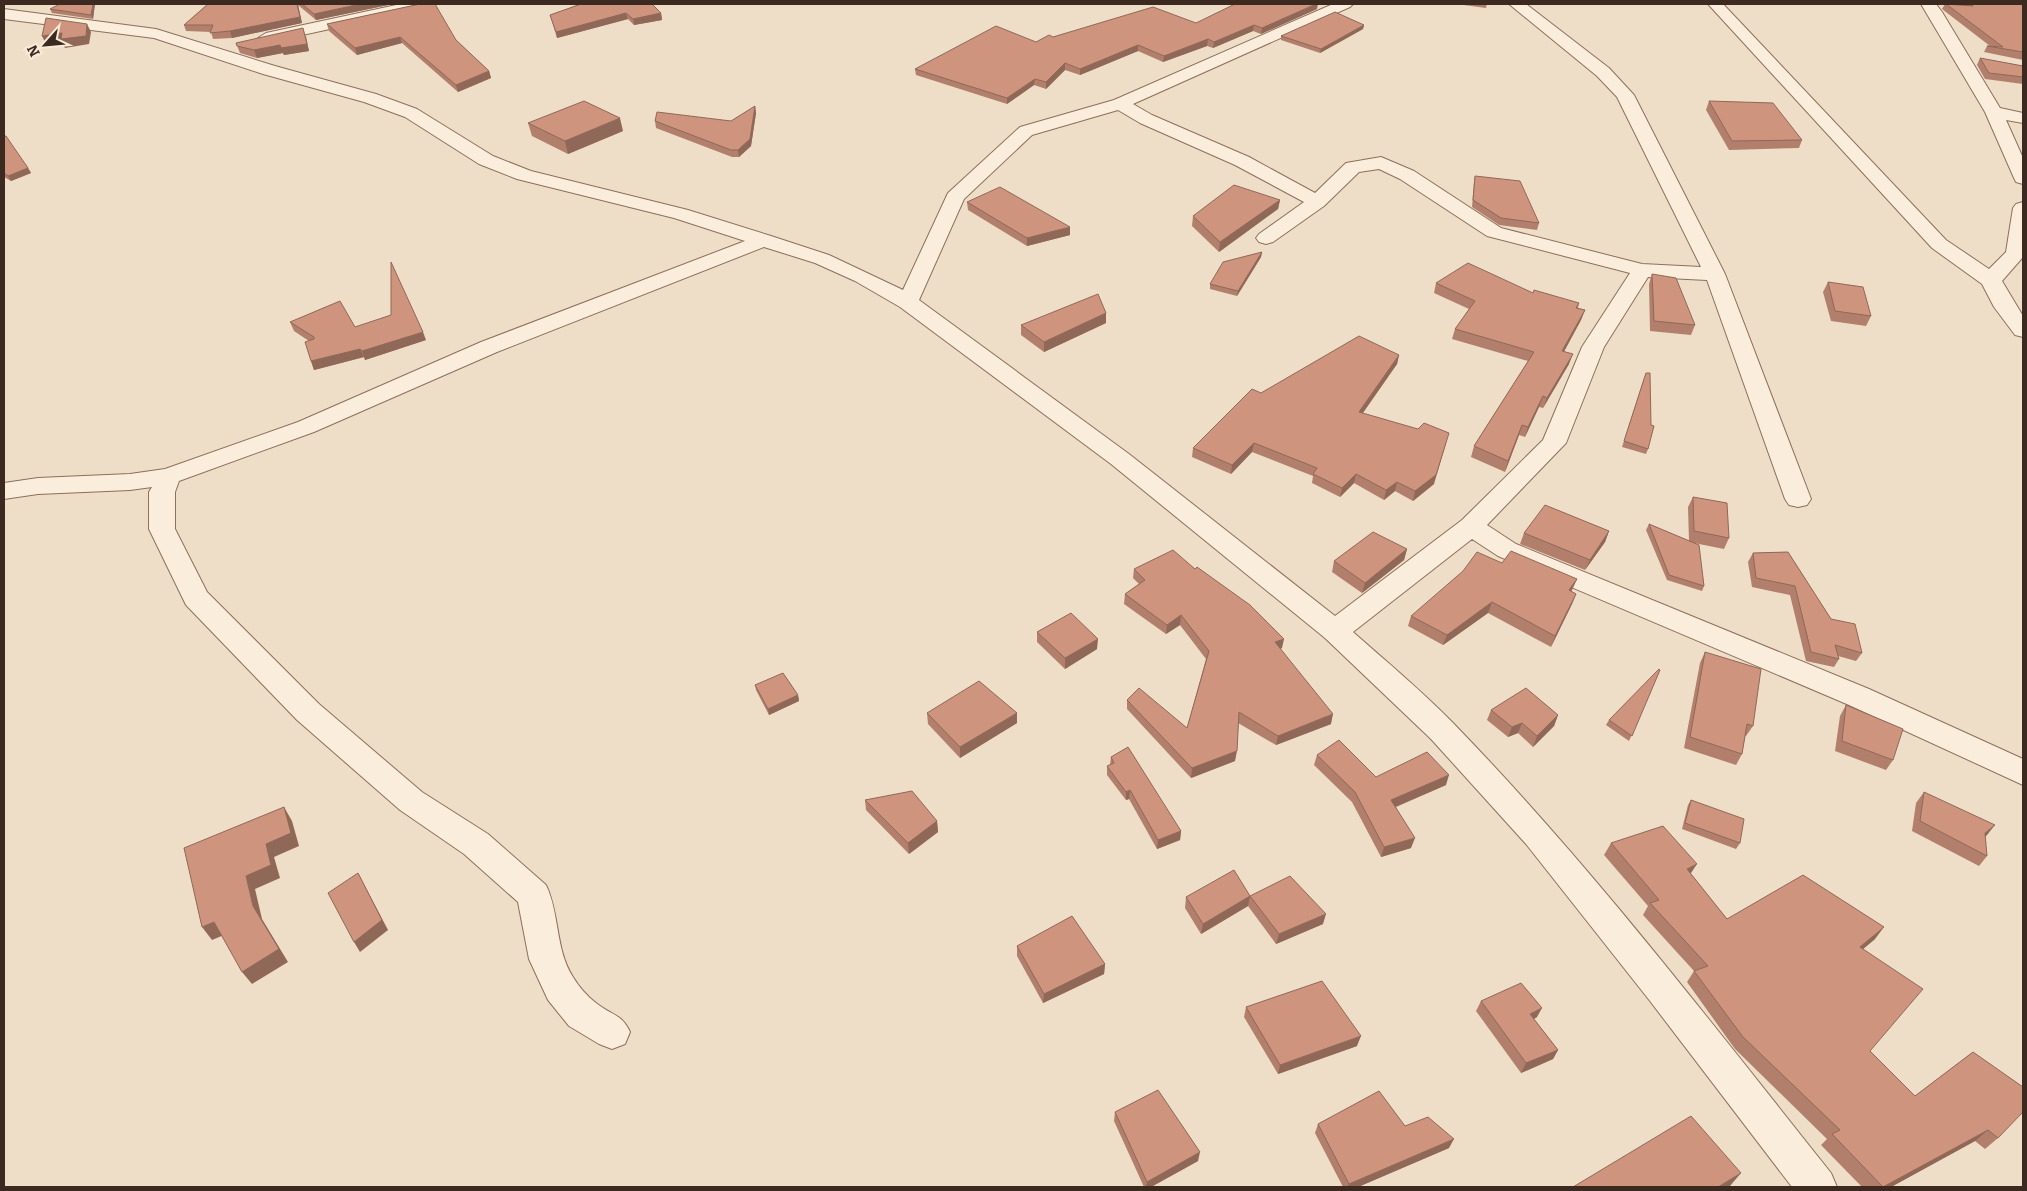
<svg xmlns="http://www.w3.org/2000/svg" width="2027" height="1191" font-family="Bitter,serif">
  <rect width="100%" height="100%" fill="#efdec7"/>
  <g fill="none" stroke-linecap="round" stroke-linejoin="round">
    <defs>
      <g id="street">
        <polygon points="401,4 429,4 421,9 266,43 258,38 266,33"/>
        <path d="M1333,4H1353L1350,7L1133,104L1152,115L1249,157L1315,193L1346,163L1381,157L1414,171L1501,228L1642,264L1701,267L1617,97L1597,76L1509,4H1526L1609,68L1634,95L1725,274L1811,499L1807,505L1798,507L1789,505L1785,499L1707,280L1648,277L1604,347L1566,443L1487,525L1516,544L1869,689L2023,759V785L1849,705L1498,556L1472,539L1353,632C1387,662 1422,691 1454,724C1590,864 1709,1020 1831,1173L1837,1187H1792L1650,1001L1526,844L1431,739L1325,638L1111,464L900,307L855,281L815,263L764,247L497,352L314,432L179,481L175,492V529L207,592L319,704L422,792L488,834L546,885C560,914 555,949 573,977C579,987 587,996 596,1003C611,1015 622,1014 630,1032L625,1044L612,1049L599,1044L569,1026L548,1000L529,959L518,902L464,854L400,810L297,720L186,605L149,529V492L152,487L130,490L38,494L4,499V483L38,478L130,474L165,469L298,422L481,342L745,241L674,218L517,179L479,164L405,117L364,102L263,74L154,38L4,19V9L156,29L275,66L376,94L417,109L493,156L531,171L688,210L771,236L829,255L903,290L948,193L1020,127L1114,100ZM1118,110L1140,123L1235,165L1304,202L1259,234L1256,238L1259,242L1266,244L1273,242L1324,206L1359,172L1379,169L1400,179L1487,236L1630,273L1582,347L1543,440L1462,520L1335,616L1129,454L919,300L964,199L1032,135Z"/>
        <polygon points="1708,4 1723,4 1946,240 1989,269 2006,252 2013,208 2016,204 2023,202 2023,257 2002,281 2023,316 2023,337 2015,335 1994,307 1982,284 1932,248"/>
        <polygon points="1921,4 1936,4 1942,12 2000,108 2023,113 2023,123 2006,120 2023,158 2023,184 2016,182 2014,178 1985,112"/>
      </g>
    </defs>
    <use href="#street" stroke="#8c6f5c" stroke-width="2"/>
    <use href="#street" fill="#faeddb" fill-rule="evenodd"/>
  </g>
  <g fill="#b17f6c">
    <polygon points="95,4 93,19 52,13 50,9"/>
    <polygon points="208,4 393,4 316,20 298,5 302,23 232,38 213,39 211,32 186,31 184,25"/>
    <polygon points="420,4 456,40 489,71 491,78 458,92 402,43 357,55 329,31 327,24"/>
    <polygon points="581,4 661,13 662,20 634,25 628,19 557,38 550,15"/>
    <polygon points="1456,4 1487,4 1486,8"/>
    <polygon points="1945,4 1960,4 1959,4 2023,4 2023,60 1984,52 1987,46 1990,46 1942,9"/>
    <polygon points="1317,9 1261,34 1253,31 1213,48 1207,46 1163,62 1138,51 1080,75 1065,70 1046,89 1034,85 1007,104 916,75 915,69 1036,42 1053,37 1196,23"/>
    <polygon points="1364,25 1363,29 1320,53 1281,40 1281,36"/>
    <polygon points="306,36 309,51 284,55 283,53 257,58 240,53 236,43"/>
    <polygon points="1980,58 2023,66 2023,84 1985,79 1977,65"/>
    <polygon points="1709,101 1802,140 1799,148 1729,150 1706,110"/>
    <polygon points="755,106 756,113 751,146 739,157 732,157 656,128 655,121 731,121"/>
    <polygon points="528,123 623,131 568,154 532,136"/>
    <polygon points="4,136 28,168 31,173 11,181 4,177"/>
    <polygon points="1475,176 1539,223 1537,230 1499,225 1472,207 1474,182"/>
    <polygon points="1280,200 1278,209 1219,252 1192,226 1193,216"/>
    <polygon points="967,202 1070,235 1027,246 968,210"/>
    <polygon points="1262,252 1261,257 1237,296 1210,289 1210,284"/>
    <polygon points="1652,274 1695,325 1691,335 1650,331 1649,284"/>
    <polygon points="1828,282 1871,316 1866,326 1831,321 1823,292"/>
    <polygon points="1436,283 1533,293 1579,303 1578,308 1585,310 1581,320 1564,351 1569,364 1543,408 1539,407 1525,437 1519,435 1505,472 1471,457 1474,446 1528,361 1452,339 1455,329 1469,309 1434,293"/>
    <polygon points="1106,313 1106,323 1044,352 1021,335 1021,325"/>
    <polygon points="290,322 355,327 426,340 365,360 364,357 314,370 311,361 309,341 294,331"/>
    <polygon points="1399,355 1397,364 1363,413 1434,484 1413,501 1395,491 1384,500 1354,483 1340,497 1312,483 1313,476 1252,452 1231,474 1192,457 1193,448 1261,393"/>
    <polygon points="1644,378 1648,449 1646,454 1622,447"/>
    <polygon points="1693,497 1729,538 1724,549 1694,543 1704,586 1702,591 1667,580 1646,530 1649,524 1689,541 1688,507"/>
    <polygon points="1609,531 1605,542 1585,570 1520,544 1524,533"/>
    <polygon points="1407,549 1404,560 1362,593 1332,572 1334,561"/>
    <polygon points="1788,552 1831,619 1862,653 1856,661 1838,656 1839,659 1834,667 1806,661 1790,595 1752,587 1748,562 1753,553"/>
    <polygon points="1502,563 1577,579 1571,591 1576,594 1572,604 1551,647 1488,613 1443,645 1408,626 1411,616"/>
    <polygon points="1134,569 1282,648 1280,649 1331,724 1276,745 1238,723 1235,761 1191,778 1127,709 1127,700 1187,728 1206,659 1180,625 1166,634 1124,604 1125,594 1139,584 1133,578"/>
    <polygon points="1037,632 1097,649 1065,669 1037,642"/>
    <polygon points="1705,652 1753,726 1746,736 1745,736 1742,754 1736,765 1684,748 1700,663"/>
    <polygon points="1660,670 1629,741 1606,725 1609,720"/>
    <polygon points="755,685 798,695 799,701 769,715 756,690"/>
    <polygon points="1846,705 1893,760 1886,770 1835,751 1840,716"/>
    <polygon points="1491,710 1558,715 1554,726 1533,747 1518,733 1508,737 1487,720"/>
    <polygon points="927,713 1017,713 1017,723 960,758 928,724"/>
    <polygon points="1317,755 1376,777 1446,785 1396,807 1411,848 1381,857 1352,802 1314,765"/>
    <polygon points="1111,757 1181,831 1180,840 1157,849 1129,799 1126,800 1107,775 1107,766 1110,765"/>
    <polygon points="1924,792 1987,835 1985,837 1987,856 1979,866 1912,831 1916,803"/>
    <polygon points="865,800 937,821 938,832 909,854 866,810"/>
    <polygon points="1691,800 1740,843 1736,849 1682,829 1688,805"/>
    <polygon points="1611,843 1691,874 1727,919 1875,939 1863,949 1870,1051 1915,1096 1973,1052 1998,1138 1985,1149 1975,1141 1891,1187 1862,1187 1821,1145 1827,1139 1735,1049 1687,982 1694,971 1643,915 1648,906 1604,855"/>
    <polygon points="1250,896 1323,924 1276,944 1248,906 1201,934 1185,908 1186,897"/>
    <polygon points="1017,946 1105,964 1104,974 1043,1003 1017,956"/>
    <polygon points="1481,1001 1537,1017 1534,1019 1558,1050 1553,1059 1521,1073 1476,1011"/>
    <polygon points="1246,1007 1357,1046 1278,1074 1244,1017"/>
    <polygon points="1115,1112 1198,1161 1151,1187 1144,1187 1114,1121"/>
    <polygon points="1318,1124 1405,1126 1449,1148 1358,1187 1343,1187 1315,1133"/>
  </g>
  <g fill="#906858">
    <polygon points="93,4 95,4 93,19 91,15"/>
    <polygon points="297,4 298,5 302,23 232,38 230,31"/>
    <polygon points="361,4 393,4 316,20 314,14"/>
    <polygon points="1316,4 1318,4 1317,9 1261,34 1262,28"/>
    <polygon points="626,13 628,19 557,38 556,32"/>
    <polygon points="661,13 662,20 634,25 633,19"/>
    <polygon points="87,24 91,32 89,44 65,48 62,42 46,44 42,36"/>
    <polygon points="1254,25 1253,31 1213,48 1214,42"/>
    <polygon points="1364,25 1363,29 1320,53 1321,49"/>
    <polygon points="303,28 309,51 284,55 283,53 257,58 254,50"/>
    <polygon points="400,37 402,43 357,55 355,48"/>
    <polygon points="1208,39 1207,46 1163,62 1164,56"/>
    <polygon points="1138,45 1138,51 1080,75 1080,69"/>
    <polygon points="1065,63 1065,70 1046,89 1046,82"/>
    <polygon points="489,71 491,78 458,92 456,85"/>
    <polygon points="1035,79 1034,85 1007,104 1007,98"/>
    <polygon points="755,106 756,113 751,146 739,157 738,150"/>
    <polygon points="620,118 623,131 568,154 565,141"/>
    <polygon points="28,168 31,173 11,181 8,176"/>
    <polygon points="1280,200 1278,209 1219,252 1220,242"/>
    <polygon points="1070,227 1070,235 1027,246 1027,238"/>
    <polygon points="1262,252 1261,257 1237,296 1238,291"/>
    <polygon points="1585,310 1581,320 1559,361 1562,351"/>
    <polygon points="1106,313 1106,323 1044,352 1044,342"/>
    <polygon points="423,332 426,340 365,360 362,351"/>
    <polygon points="360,349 364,357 314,370 311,361"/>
    <polygon points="1573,354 1569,364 1543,408 1547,398"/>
    <polygon points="1399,355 1397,364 1357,421 1359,412"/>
    <polygon points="1543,396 1539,407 1525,437 1528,427"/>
    <polygon points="1522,425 1519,435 1505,472 1508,461"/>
    <polygon points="1254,443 1252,452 1231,474 1232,465"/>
    <polygon points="1446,443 1434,484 1413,501 1415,491"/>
    <polygon points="1356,474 1354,483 1340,497 1342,488"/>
    <polygon points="1397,482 1395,491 1384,500 1386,490"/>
    <polygon points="1609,531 1605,542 1585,570 1590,560"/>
    <polygon points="1407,549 1404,560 1362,593 1365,583"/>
    <polygon points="1577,579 1572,590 1565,601 1569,590"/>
    <polygon points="1576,594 1572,604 1551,647 1555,636"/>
    <polygon points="1492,602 1488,613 1443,645 1447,635"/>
    <polygon points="1181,615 1180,625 1166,634 1167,625"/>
    <polygon points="1098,639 1097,649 1065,669 1065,658"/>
    <polygon points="1284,639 1282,648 1273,652 1275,642"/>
    <polygon points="798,695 799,701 769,715 768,709"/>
    <polygon points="1017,713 1017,723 960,758 960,747"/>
    <polygon points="1333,714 1331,724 1276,745 1278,736"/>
    <polygon points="1558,715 1554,726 1533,747 1537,736"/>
    <polygon points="1522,723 1518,733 1508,737 1512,727"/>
    <polygon points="1237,751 1235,761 1191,778 1192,768"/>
    <polygon points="1449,775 1446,785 1388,810 1391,800"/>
    <polygon points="1130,790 1129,799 1126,800 1126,792"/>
    <polygon points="284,807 292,821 299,846 274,857 280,878 255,889 262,919 288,962 252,984 242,972 253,906 246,876 266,844"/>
    <polygon points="937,821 938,832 909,854 908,843"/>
    <polygon points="1995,825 1987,835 1976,844 1985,833"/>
    <polygon points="1181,831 1180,840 1157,849 1158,840"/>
    <polygon points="1415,838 1411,848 1381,857 1384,847"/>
    <polygon points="1697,864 1689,876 1687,869"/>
    <polygon points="358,873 388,930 360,952 354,942"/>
    <polygon points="1250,896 1248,906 1201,934 1203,924"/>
    <polygon points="1326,914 1323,924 1276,944 1279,934"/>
    <polygon points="214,922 224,935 212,940 202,927"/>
    <polygon points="1884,927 1875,939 1851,959 1860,947"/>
    <polygon points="1105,964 1104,974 1043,1003 1044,994"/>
    <polygon points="1542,1008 1537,1017 1525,1024 1530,1014"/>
    <polygon points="1361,1036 1357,1046 1278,1074 1280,1065"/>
    <polygon points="1558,1050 1553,1059 1521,1073 1526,1063"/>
    <polygon points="1988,1130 1975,1141 1891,1187 1883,1187"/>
    <polygon points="1454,1139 1449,1148 1358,1187 1347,1187 1349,1184"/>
    <polygon points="1200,1152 1198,1161 1151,1187 1146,1187 1147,1182"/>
    <polygon points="1741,1173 1730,1186 1728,1187 1718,1187"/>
  </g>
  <g fill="#ce947d" stroke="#906858">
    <polygon points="60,4 93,4 91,15 50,9"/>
    <polygon points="208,4 297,4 300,17 230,31 210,33 213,25 184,25"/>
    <polygon points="302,4 361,4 314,14"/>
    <polygon points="420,4 435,4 456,40 489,71 456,85 400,37 355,48 327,24"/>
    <polygon points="581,4 652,4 661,13 633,19 626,13 556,32 550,15"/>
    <polygon points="1235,4 1316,4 1262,28 1254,25 1214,42 1208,39 1164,56 1138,45 1080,69 1065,63 1046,82 1035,79 1007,98 915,69 996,26 1036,42 1049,35 1053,37 1153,7 1196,23"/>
    <polygon points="1946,4 1973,6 1970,4 2023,4 2023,52 1987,46 2003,47"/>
    <polygon points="1335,12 1364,25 1321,49 1281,36"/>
    <polygon points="46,18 87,24 86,36 61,39 62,33 42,36"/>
    <polygon points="303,28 307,44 281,48 280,45 254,50 237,46 236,43"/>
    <polygon points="1980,58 2023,66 2023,77 1989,73"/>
    <polygon points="584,101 620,118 565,141 528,123"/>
    <polygon points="1709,101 1773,103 1802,140 1732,141"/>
    <polygon points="755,106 750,139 738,150 731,150 655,121 657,112 731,121"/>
    <polygon points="4,136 6,136 28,168 8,176 4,173"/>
    <polygon points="1475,176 1520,181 1539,223 1501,218 1473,200"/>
    <polygon points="1234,185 1280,200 1220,242 1193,216"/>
    <polygon points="1000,187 1070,227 1027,238 967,202"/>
    <polygon points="1262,252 1238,291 1210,284 1223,262"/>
    <polygon points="391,262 423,332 362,351 360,349 311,361 305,342 314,339 314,337 290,322 340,301 355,327 391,315"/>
    <polygon points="1468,263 1533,293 1534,290 1579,303 1576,308 1585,310 1562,351 1573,354 1547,398 1543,396 1528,427 1522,425 1508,461 1474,446 1534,352 1455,329 1475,301 1436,283"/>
    <polygon points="1652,274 1676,278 1695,325 1654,321"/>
    <polygon points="1828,282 1863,287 1871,316 1835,311"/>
    <polygon points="1098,294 1106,313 1044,342 1021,325"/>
    <polygon points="1359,336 1399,355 1359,412 1418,429 1424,423 1449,433 1436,475 1415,491 1397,482 1386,490 1356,474 1342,488 1313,474 1317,468 1254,443 1232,465 1193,448 1252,389 1261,393"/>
    <polygon points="1646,373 1650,373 1651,425 1654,426 1648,449 1624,441"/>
    <polygon points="1693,497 1727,503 1729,538 1694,531"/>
    <polygon points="1545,505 1609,531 1590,560 1524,533"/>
    <polygon points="1649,524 1699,545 1704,586 1669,575"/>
    <polygon points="1373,532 1407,549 1365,583 1334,561"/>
    <polygon points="1173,550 1195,569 1197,567 1250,605 1284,639 1275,642 1333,714 1278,736 1239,712 1237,751 1192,768 1127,700 1139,688 1187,728 1209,651 1181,615 1167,625 1125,594 1145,580 1134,569"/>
    <polygon points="1511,551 1577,579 1569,590 1576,594 1555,636 1492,602 1447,635 1411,616 1463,571 1477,552 1502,563"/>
    <polygon points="1788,552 1831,619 1855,624 1862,653 1835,645 1839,659 1811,652 1795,586 1756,578 1753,553"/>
    <polygon points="1071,613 1098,639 1065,658 1037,632"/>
    <polygon points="1705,652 1761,669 1753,726 1747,724 1742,754 1690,737"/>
    <polygon points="1659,669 1660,670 1632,736 1609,720"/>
    <polygon points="783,673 798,695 768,709 755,685"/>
    <polygon points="979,681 1017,713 960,747 927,713"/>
    <polygon points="1526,688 1558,715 1537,736 1522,723 1512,727 1491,710"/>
    <polygon points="1846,705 1903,729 1893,760 1842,741"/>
    <polygon points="1339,740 1376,777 1427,752 1449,775 1391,800 1415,838 1384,847 1355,792 1317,755"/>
    <polygon points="1128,747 1181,831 1158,840 1130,790 1126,792 1107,766 1114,763 1111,757"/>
    <polygon points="912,791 937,821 908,843 865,800"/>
    <polygon points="1924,792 1995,825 1985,833 1987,856 1920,821"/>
    <polygon points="1691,800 1744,819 1740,843 1685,823"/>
    <polygon points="284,807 291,833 266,844 271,865 246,876 253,906 279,949 242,972 214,922 202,927 184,848"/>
    <polygon points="1663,826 1697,864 1687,869 1727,919 1803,875 1884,927 1860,947 1923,989 1870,1051 1915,1096 1973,1052 2023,1087 2023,1112 1998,1138 1988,1130 1883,1187 1832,1134 1840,1130 1743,1037 1694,971 1708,966 1650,903 1659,900 1611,843"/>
    <polygon points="1234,870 1250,896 1203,924 1186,897"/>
    <polygon points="358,873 382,920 354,942 328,893"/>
    <polygon points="1290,876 1326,914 1279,934 1250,896"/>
    <polygon points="1072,916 1105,964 1044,994 1017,946"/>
    <polygon points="1322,981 1361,1036 1280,1065 1246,1007"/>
    <polygon points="1521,983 1542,1008 1530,1014 1558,1050 1526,1063 1481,1001"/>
    <polygon points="1158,1090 1200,1152 1147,1182 1115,1112"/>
    <polygon points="1379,1091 1405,1126 1428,1117 1454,1139 1349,1184 1318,1124"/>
    <polygon points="1691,1116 1741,1173 1718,1187 1573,1187"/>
  </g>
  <rect width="2027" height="1191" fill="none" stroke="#3c2a20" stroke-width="10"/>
  <g transform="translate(45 45) rotate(243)" stroke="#f7ead7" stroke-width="4" paint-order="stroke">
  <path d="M0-4L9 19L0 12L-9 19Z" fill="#3c2a20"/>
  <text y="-8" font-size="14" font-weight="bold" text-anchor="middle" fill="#3c2a20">N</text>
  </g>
</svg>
